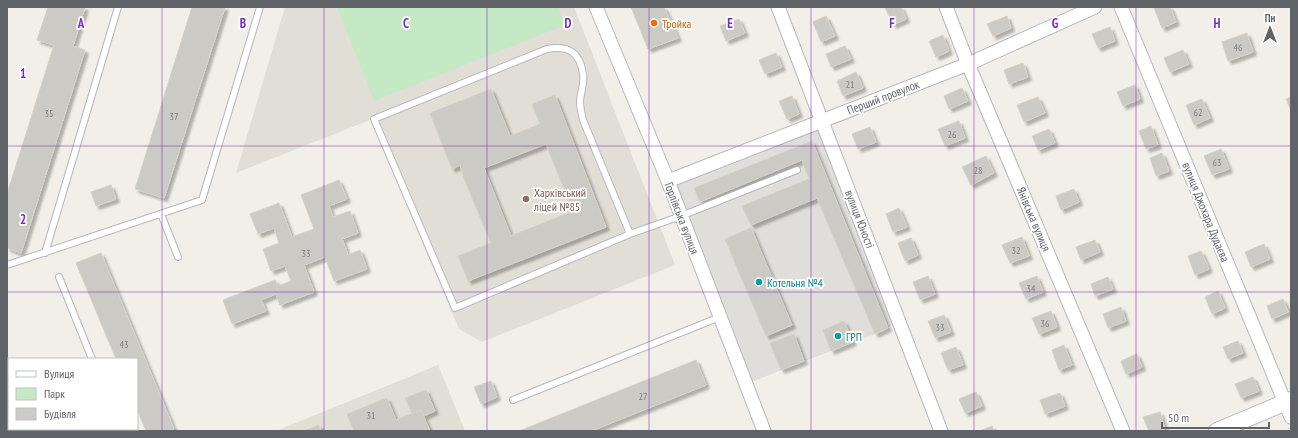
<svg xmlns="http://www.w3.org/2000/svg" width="1298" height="438" font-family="'PT Sans Narrow',sans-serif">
  <defs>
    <filter id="shadow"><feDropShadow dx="3.5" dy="3.5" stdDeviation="1" flood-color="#0004"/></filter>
  </defs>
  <rect width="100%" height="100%" fill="#f1efe8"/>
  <polygon fill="#e0deda" points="823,121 898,322 875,334 746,384 668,181"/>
  <g fill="#e1ded6">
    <polygon points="285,7 574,7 675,265 482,342 459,329 370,120 236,173"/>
    <polygon points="438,365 465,431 276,431"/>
  </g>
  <polygon fill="#c5e8c5" points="337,7 558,7 565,25 374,101"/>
  <g fill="#cccac5" stroke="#d6d1c6" fill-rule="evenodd" filter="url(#shadow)">
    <polygon points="48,7 85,7 73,46 85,50 21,253 7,248 7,194 54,45 37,40"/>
    <polygon points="192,7 225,7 164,198 135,189"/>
    <polygon points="631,7 664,7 678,38 648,49"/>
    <polygon points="885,7 901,7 906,19 893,25"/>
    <polygon points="1158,7 1170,7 1176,22 1162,28 1154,8"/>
    <polygon points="826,16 835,36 821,42 813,22"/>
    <polygon points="1007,16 1011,28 993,36 987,24"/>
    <polygon points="739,19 745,33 726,41 720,26"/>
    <polygon points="1110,27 1115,41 1098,48 1092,34"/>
    <polygon points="1247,33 1253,52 1228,61 1222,42"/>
    <polygon points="943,35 949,51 936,57 929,41"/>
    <polygon points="845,46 851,59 831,67 826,54"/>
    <polygon points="1183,50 1189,64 1170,72 1164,58"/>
    <polygon points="776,53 782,67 765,74 759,60"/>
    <polygon points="1023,63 1028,77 1009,84 1004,70"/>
    <polygon points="856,72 863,88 843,96 837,81"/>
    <polygon points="1135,85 1140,99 1123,106 1117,92"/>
    <polygon points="962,88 968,101 949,109 944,96"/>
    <path d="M491,89L510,136L540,124L532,104L555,95L606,227L468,281L458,256L491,243L465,181L460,165L452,169L430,113ZM546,144L573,211L511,236L484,168Z"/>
    <polygon points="792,96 799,114 787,119 779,101"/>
    <polygon points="1038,97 1045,113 1024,122 1017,105"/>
    <polygon points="1291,97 1291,111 1286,99"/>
    <polygon points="1202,99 1210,118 1194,125 1186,105"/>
    <polygon points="959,121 965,138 945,146 938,129"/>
    <polygon points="1151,126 1158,145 1146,149 1139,131"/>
    <polygon points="870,127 876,142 858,149 852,134"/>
    <polygon points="1049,129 1055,143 1038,150 1032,136"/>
    <polygon points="812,141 888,328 875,334 817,198 751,225 742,206 809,179 802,160 700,202 694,188"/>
    <polygon points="1221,149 1229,169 1212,175 1204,156"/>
    <polygon points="1162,153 1169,171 1156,176 1150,158"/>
    <polygon points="986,156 994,173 971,185 962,167"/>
    <polygon points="339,180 347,199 329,206 333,217 350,211 358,233 342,239 348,255 360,250 367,269 334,281 325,257 304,265 314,292 280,305 276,294 261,300 266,311 232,324 223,300 275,280 278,286 291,281 285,266 271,271 263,249 279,243 274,228 258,234 250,214 279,203 292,237 314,229 301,195"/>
    <polygon points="111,185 116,199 96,206 91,192"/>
    <polygon points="1074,189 1079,202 1061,210 1056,196"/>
    <polygon points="899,208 907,227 893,232 886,214"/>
    <polygon points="751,228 792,325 766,336 725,239"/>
    <polygon points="1022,237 1029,256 1010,263 1002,245"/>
    <polygon points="911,238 918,255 905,261 898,243"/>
    <polygon points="1095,240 1100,252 1081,260 1076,247"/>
    <polygon points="1264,244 1270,259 1251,267 1245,252"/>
    <polygon points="1201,251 1209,269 1195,275 1188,256"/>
    <polygon points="101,253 174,429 168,431 146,431 137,409 137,359 116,359 76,263"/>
    <polygon points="928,276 935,294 920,300 913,282"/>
    <polygon points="1037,276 1043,292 1026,299 1019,283"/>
    <polygon points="1108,277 1113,289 1095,296 1091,284"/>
    <polygon points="1218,291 1225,308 1212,314 1205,297"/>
    <polygon points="1283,299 1288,312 1272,319 1267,306"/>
    <polygon points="1121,307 1126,321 1108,328 1103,314"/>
    <polygon points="1051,311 1057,327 1039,334 1032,318"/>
    <polygon points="944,315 951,332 935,338 928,321"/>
    <polygon points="844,321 853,342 831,351 823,330"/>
    <polygon points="794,334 804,361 781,370 770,343"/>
    <polygon points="1238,341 1243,353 1228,359 1223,347"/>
    <polygon points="1064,345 1072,365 1059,370 1052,350"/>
    <polygon points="956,347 963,365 948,370 941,353"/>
    <polygon points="1137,354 1142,367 1126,374 1121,361"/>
    <polygon points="696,360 706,385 591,431 519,431"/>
    <polygon points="7,369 9,374 9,429 32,429 32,431 7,431"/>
    <polygon points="1253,377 1259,391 1241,398 1235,384"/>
    <polygon points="491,381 497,397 481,404 474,387"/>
    <polygon points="426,390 435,411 424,416 421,410 412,414 405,398"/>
    <polygon points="976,392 982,406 965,413 959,399"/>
    <polygon points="1060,393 1065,406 1045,414 1040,400"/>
    <polygon points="387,398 396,420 421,410 430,431 354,431 347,414"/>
    <polygon points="1160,412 1165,429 1159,431 1149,431 1143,417"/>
    <polygon points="319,425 321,431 303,431"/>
    <polygon points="992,426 994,431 980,431"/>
  </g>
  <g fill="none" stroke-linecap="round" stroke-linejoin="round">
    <defs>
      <g id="service">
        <polyline points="161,214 178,257"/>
        <path d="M630,234L583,120C582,115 580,108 580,102C580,93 585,84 583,74C580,52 568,45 547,49L374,119L455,308L630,234L681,216L797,170"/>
        <polyline points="45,253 118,7"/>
        <polyline points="7,265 202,200 260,7"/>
        <polyline points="59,277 92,359"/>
        <polyline points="513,400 720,317"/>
        <polyline points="120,429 121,431"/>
      </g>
      <g id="minor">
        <polyline points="596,7 668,181 764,431"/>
        <polyline points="778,7 941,431"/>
        <polyline points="946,7 968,64 1123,431"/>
        <polyline points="1121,7 1291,417"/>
        <polyline points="668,181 968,64 1095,7"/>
      </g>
      <polyline id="tertiary" points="1217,431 1291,400"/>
    </defs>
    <use href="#service" stroke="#b5b8bc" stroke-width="8"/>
    <use href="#minor" stroke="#b5b8bc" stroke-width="15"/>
    <use href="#tertiary" stroke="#b5b8bc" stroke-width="18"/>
    <use href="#service" stroke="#fff" stroke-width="6"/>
    <use href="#minor" stroke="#fff" stroke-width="13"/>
    <use href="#tertiary" stroke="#fff" stroke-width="16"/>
  </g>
  <path fill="none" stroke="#7b2cbf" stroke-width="1" stroke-opacity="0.55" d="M162,7V431M324,7V431M487,7V431M649,7V431M811,7V431M974,7V431M1136,7V431M7,146H1291M7,292H1291"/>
  <circle fill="#e8710a" stroke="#fff" stroke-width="1.5" cx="654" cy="23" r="4"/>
  <circle fill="#8d6e63" stroke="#fff" stroke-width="1.5" cx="526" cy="199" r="4"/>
  <g fill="#0f9aa8" stroke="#fff" stroke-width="1.5">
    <circle cx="759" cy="282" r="4"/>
    <circle cx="838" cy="336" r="4"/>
  </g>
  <g text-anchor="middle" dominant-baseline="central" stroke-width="3.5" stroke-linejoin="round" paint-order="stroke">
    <g font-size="10" fill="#7a7d7f">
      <text x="1238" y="47">46</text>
      <text x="850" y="84">21</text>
      <text x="1198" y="112">62</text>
      <text x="49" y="113">35</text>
      <text x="174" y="116">37</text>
      <text x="952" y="134">26</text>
      <text x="1217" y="162">63</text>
      <text x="978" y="170">28</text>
      <text x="1016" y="250">32</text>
      <text x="306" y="253">33</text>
      <text x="1031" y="288">34</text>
      <text x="1045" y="323">36</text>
      <text x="940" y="327">33</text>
      <text x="124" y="344">43</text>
      <text x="643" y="396">27</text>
      <text x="371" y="415">31</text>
    </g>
    <g font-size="12" fill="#c56008" stroke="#fff" text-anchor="start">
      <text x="662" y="23">Тройка</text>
    </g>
    <g font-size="12" fill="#5f6368" stroke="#fff">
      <text transform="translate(883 97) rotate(-21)">Перший провулок</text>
      <text transform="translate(1206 212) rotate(68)">вулиця Джохара Дудаєва</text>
      <text transform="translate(682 218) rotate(69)">Горлівська вулиця</text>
      <text transform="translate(860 219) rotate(69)">вулиця Юності</text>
      <text transform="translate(1034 219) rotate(67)">Янівська вулиця</text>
    </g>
    <g font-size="12" fill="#785e54" stroke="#fff" text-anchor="start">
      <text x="534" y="192">Харківський<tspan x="534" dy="14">ліцей №85</tspan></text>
    </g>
    <g font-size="12" fill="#0d838f" stroke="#fff" text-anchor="start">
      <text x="767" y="282">Котельня №4</text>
      <text x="846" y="336">ГРП</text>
    </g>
  </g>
  <g font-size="13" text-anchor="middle" font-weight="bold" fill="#7b2cbf" stroke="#fff" stroke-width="3.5" stroke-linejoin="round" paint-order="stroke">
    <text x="81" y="28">A</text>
    <text x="243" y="28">B</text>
    <text x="406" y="28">C</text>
    <text x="568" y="28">D</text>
    <text x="730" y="28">E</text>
    <text x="892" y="28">F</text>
    <text x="1055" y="28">G</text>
    <text x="1217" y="28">H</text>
    <text x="23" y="78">1</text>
    <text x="23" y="224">2</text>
  </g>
  <rect width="1298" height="438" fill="none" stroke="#5f6368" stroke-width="16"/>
  <rect x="8" y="358" width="130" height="72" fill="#ffffff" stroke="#bfc1c3"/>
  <rect x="16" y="371" width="20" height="6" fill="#ffffff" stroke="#bfc1c3"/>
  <text x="44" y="378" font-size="12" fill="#5f6368">Вулиця</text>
  <rect x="16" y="388" width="20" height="12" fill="#c5e8c5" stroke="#bfc1c3"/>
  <text x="44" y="398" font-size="12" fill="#5f6368">Парк</text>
  <rect x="16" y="408" width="20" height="12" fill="#cccac5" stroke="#bfc1c3"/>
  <text x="44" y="418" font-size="12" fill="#5f6368">Будівля</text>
  <g transform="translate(1270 28)" stroke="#ffffff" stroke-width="3" paint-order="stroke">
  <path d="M0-3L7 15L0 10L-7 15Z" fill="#5f6368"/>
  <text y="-6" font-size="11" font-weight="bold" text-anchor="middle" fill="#5f6368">Пн</text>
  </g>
  <path d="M1162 422v6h107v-6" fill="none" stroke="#5f6368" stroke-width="2"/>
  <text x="1168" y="422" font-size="12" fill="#5f6368" stroke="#ffffff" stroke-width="3" paint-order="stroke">50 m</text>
</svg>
